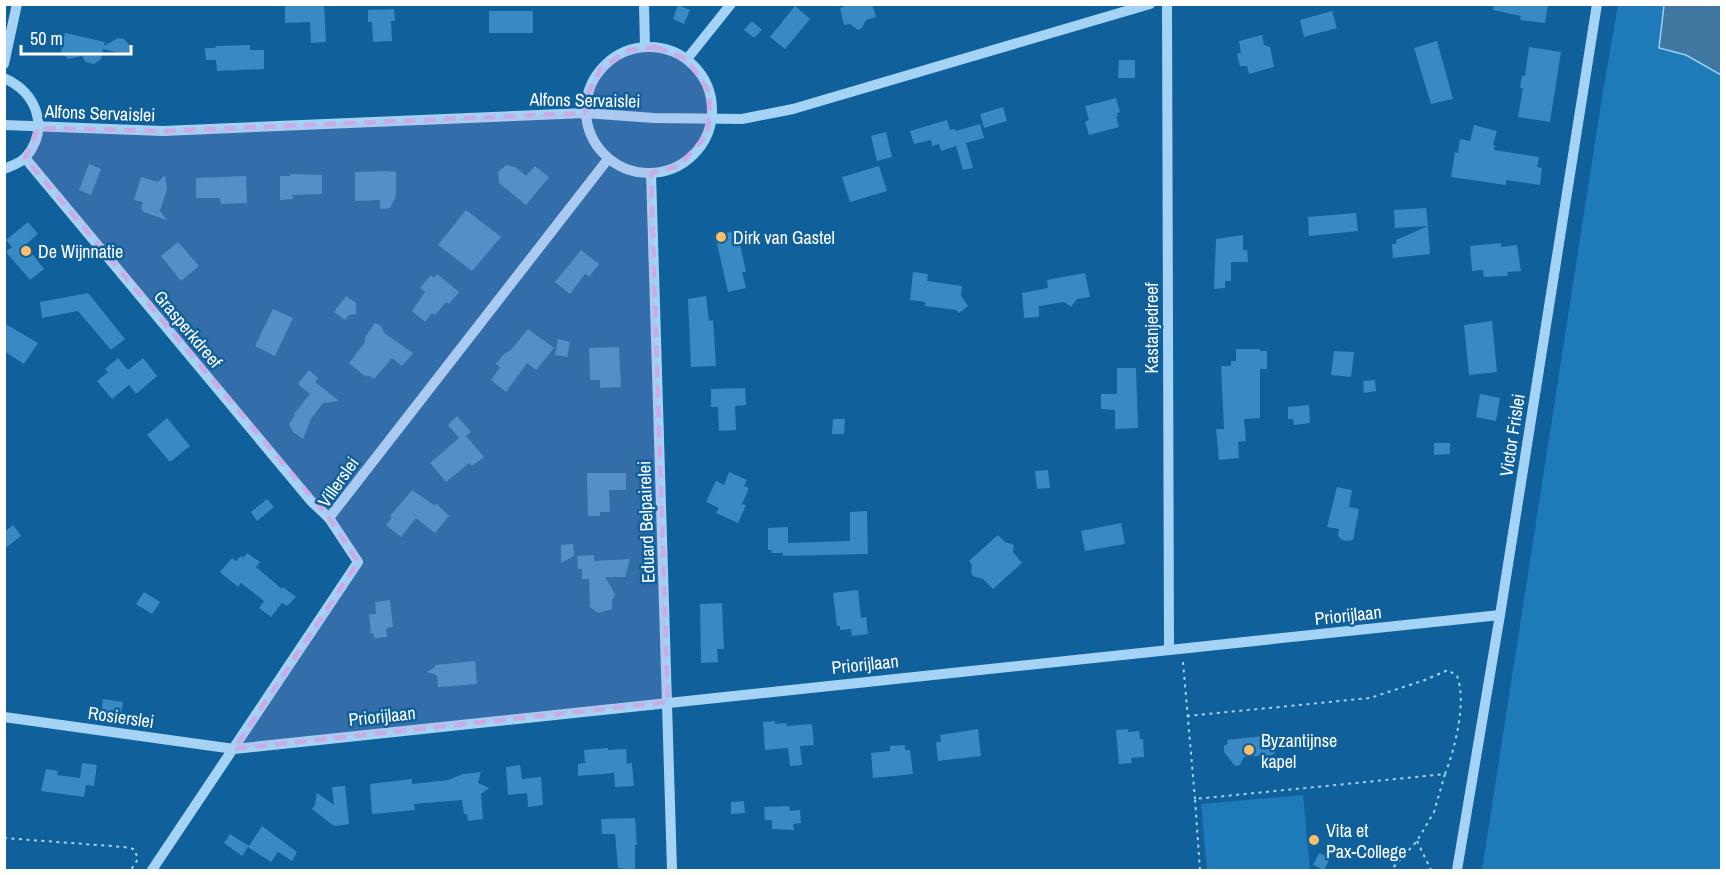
<svg xmlns="http://www.w3.org/2000/svg" width="1726" height="875" font-family="'Archivo Narrow',sans-serif">
  <rect width="100%" height="100%" fill="#10609b"/>
  <g fill="#1f7ab9">
    <polygon points="1618,5 1664,5 1659,48 1686,55 1721,75 1721,870 1482,870 1602,97"/>
    <polygon points="1303,795 1310,870 1207,870 1201,804"/>
  </g>
  <polygon fill="#3f77a1" stroke="#95d1f8" stroke-width="1.5" points="1664,5 1721,5 1721,75 1686,55 1659,48"/>
  <g fill="#3989c2">
    <polygon points="285,4 324,4 326,42 311,43 310,22 285,23"/>
    <polygon points="844,4 872,4 876,17 866,20 862,28 858,30 850,24 844,25 840,8 844,7"/>
    <polygon points="1494,4 1548,4 1545,23 1520,20 1521,16 1493,10"/>
    <polygon points="678,5 690,10 684,24 673,19"/>
    <polygon points="795,6 810,19 785,49 770,37"/>
    <polygon points="394,9 395,21 391,21 392,41 373,42 372,22 368,22 368,10"/>
    <rect x="489" y="11" width="44" height="22"/>
    <polygon points="1332,11 1337,28 1304,37 1300,20"/>
    <polygon points="752,21 762,30 754,38 744,30"/>
    <polygon points="65,33 105,42 104,46 118,38 124,39 130,46 128,55 103,49 101,59 94,64 86,62 82,56 68,59 61,51"/>
    <polygon points="1262,35 1264,45 1270,47 1274,67 1249,74 1247,66 1240,66 1237,54 1241,53 1239,41"/>
    <polygon points="1437,41 1453,99 1431,104 1414,48"/>
    <polygon points="250,45 250,50 264,50 264,69 217,71 216,60 206,60 205,48 216,48 215,46"/>
    <polygon points="1529,47 1561,52 1550,122 1518,117 1523,88 1520,88 1522,75 1525,76"/>
    <polygon points="1119,60 1135,60 1135,78 1118,78"/>
    <polygon points="1116,98 1120,112 1117,113 1118,116 1116,116 1119,127 1089,135 1085,122 1089,120 1085,106"/>
    <polygon points="1003,107 1007,121 984,128 980,114"/>
    <polygon points="947,120 950,130 955,129 956,131 980,124 984,138 966,143 973,168 963,170 956,146 941,151 939,144 932,146 931,140 914,144 910,131"/>
    <polygon points="1474,125 1497,131 1493,145 1495,145 1494,150 1539,157 1537,167 1542,168 1540,185 1506,180 1506,185 1451,177 1455,152 1458,153 1460,139 1470,141"/>
    <polygon points="886,132 892,157 877,161 871,136"/>
    <polygon points="89,164 101,169 91,195 79,190"/>
    <polygon points="506,165 515,167 526,176 535,166 549,177 526,205 499,183 498,172"/>
    <polygon points="879,166 887,191 850,202 842,177"/>
    <polygon points="385,171 396,172 396,196 390,208 380,209 380,200 355,201 355,172"/>
    <polygon points="290,174 322,175 322,194 292,195 293,199 280,200 280,176 290,176"/>
    <polygon points="165,175 167,189 160,211 167,220 143,212 143,210 141,209 143,202 134,200 141,177 158,182"/>
    <polygon points="246,176 247,203 221,204 220,198 196,198 196,178"/>
    <polygon points="1426,208 1428,226 1395,228 1394,210"/>
    <polygon points="466,210 501,237 472,271 438,245"/>
    <polygon points="1356,213 1358,231 1309,236 1308,217"/>
    <polygon points="28,222 38,234 25,245 44,269 30,280 6,252 12,247 6,240"/>
    <polygon points="1428,226 1430,254 1393,258 1392,244 1396,244 1396,240"/>
    <polygon points="737,231 746,272 742,272 746,288 728,292 715,235"/>
    <polygon points="1243,235 1243,250 1247,250 1248,262 1231,262 1231,281 1225,281 1225,288 1214,289 1216,239"/>
    <polygon points="178,242 199,266 181,281 161,256"/>
    <polygon points="1501,243 1501,247 1517,245 1521,271 1507,272 1508,276 1484,277 1483,270 1472,271 1470,246"/>
    <polygon points="581,250 599,264 589,277 585,274 570,294 555,282"/>
    <polygon points="913,272 928,274 927,281 962,286 961,296 968,306 959,313 956,310 925,306 925,302 910,300"/>
    <polygon points="1085,273 1090,297 1077,299 1071,307 1064,302 1039,306 1039,317 1024,318 1022,293 1048,288 1047,280"/>
    <polygon points="437,274 459,292 449,304 446,302 435,315 432,313 425,322 412,311 425,292 420,288 431,275 434,278"/>
    <polygon points="88,293 125,339 111,350 78,311 42,318 40,302"/>
    <polygon points="346,296 356,303 356,314 349,315 345,320 334,312"/>
    <polygon points="706,296 709,321 713,320 716,366 691,367 688,299"/>
    <polygon points="273,309 293,318 275,356 255,346"/>
    <polygon points="1492,321 1497,372 1469,375 1464,325"/>
    <polygon points="4,323 38,343 24,364 4,351"/>
    <polygon points="375,323 381,326 384,333 413,353 402,366 392,358 374,379 368,375 366,377 349,363 365,342 365,337"/>
    <polygon points="528,329 554,348 536,370 527,363 506,392 491,380 500,367 496,364 504,354 511,350"/>
    <polygon points="558,339 570,342 567,357 555,355"/>
    <polygon points="619,347 621,387 600,388 600,380 590,380 589,348"/>
    <polygon points="1236,349 1260,349 1260,351 1267,351 1267,369 1260,369 1260,418 1244,419 1246,441 1238,442 1239,458 1219,460 1216,429 1224,429 1221,366 1231,366 1231,361 1236,361"/>
    <polygon points="1334,351 1354,352 1351,377 1331,375"/>
    <polygon points="118,358 128,370 143,358 157,376 136,394 129,385 112,399 97,381 108,372 105,369"/>
    <polygon points="1117,368 1136,368 1138,428 1115,429 1115,410 1101,409 1101,394 1117,394"/>
    <polygon points="309,370 318,378 315,382 339,401 323,403 311,419 303,439 293,432 289,424 295,415 294,414 310,394 298,384"/>
    <polygon points="1375,380 1376,391 1364,393 1363,381"/>
    <polygon points="745,388 746,405 735,406 736,430 719,431 718,407 711,407 711,389"/>
    <polygon points="1480,394 1500,398 1496,421 1476,417"/>
    <polygon points="1309,405 1310,423 1294,425 1293,419 1288,419 1288,407"/>
    <polygon points="457,416 471,432 466,436 484,457 472,466 469,463 446,482 430,463 459,438 448,425"/>
    <polygon points="167,418 190,446 170,462 147,435"/>
    <polygon points="833,419 845,419 844,434 832,434"/>
    <polygon points="1434,443 1450,443 1450,454 1434,455"/>
    <polygon points="1048,470 1050,488 1037,489 1035,471"/>
    <polygon points="729,472 747,480 744,486 749,488 742,504 746,505 738,523 716,513 719,508 706,502 716,481 724,485"/>
    <polygon points="587,473 626,473 626,490 609,490 610,512 600,512 600,516 588,516"/>
    <polygon points="1337,487 1352,490 1349,507 1359,509 1353,540 1347,541 1342,540 1338,536 1339,529 1327,527"/>
    <polygon points="412,490 434,505 437,504 449,516 435,533 416,518 401,537 386,525 391,519 391,515"/>
    <polygon points="267,499 274,507 257,521 251,512"/>
    <polygon points="867,511 868,554 783,556 783,553 771,553 772,550 768,550 768,528 788,527 788,543 850,541 850,512"/>
    <polygon points="1121,523 1125,544 1085,551 1081,531"/>
    <polygon points="13,525 21,536 4,549 4,532"/>
    <polygon points="998,535 1005,542 1014,545 1013,552 1022,563 993,589 983,579 973,576 971,572 972,565 969,561"/>
    <polygon points="573,544 574,556 561,563 561,545"/>
    <polygon points="247,553 260,562 256,567 282,589 283,587 296,597 287,606 282,603 271,617 259,608 264,601 241,583 238,587 220,572 232,558 236,561 241,556 243,558"/>
    <polygon points="594,555 594,561 630,559 625,577 605,577 615,594 612,600 612,609 598,613 590,607 589,579 582,579 582,569 578,569 577,556"/>
    <polygon points="858,590 861,618 866,617 868,634 852,636 851,629 840,630 840,626 837,626 833,593"/>
    <polygon points="144,592 160,602 152,614 136,604"/>
    <polygon points="390,600 393,627 386,628 387,637 374,638 374,633 371,634 369,614 376,614 375,602"/>
    <polygon points="722,603 724,649 717,649 718,662 701,663 700,604"/>
    <polygon points="475,661 477,684 438,687 437,675 427,672 435,667 435,665"/>
    <polygon points="103,699 123,702 120,719 101,716"/>
    <polygon points="775,721 775,724 786,723 787,726 812,724 814,745 800,746 802,765 790,766 788,748 765,750 763,722"/>
    <polygon points="978,729 981,756 938,761 936,742 941,742 940,735"/>
    <polygon points="1128,729 1128,732 1139,731 1140,739 1143,739 1144,757 1131,758 1132,763 1119,764 1116,730"/>
    <polygon points="1273,735 1275,753 1272,755 1244,757 1240,765 1235,766 1224,752 1224,746 1228,743 1227,740"/>
    <polygon points="905,745 905,750 910,750 913,774 873,778 871,753 890,751 890,746"/>
    <polygon points="608,748 608,750 626,749 627,764 632,763 634,786 615,787 614,773 578,776 578,764 585,763 584,750"/>
    <polygon points="82,763 97,765 94,786 86,785 84,797 41,791 46,769 58,771 57,775 80,778"/>
    <polygon points="520,765 522,779 541,777 543,805 528,807 527,793 508,795 506,767"/>
    <polygon points="481,772 478,783 489,788 481,794 483,819 468,821 467,814 464,814 462,800 414,804 415,810 372,814 370,784 412,779 412,784 448,780 463,774"/>
    <polygon points="345,786 349,824 334,826 312,809 315,805 317,793 334,805 332,787"/>
    <polygon points="744,801 745,813 731,814 731,802"/>
    <polygon points="789,806 790,811 800,810 801,823 793,824 794,830 772,829 772,820 765,820 764,807"/>
    <polygon points="635,818 637,845 635,845 635,870 622,870 622,868 618,868 615,834 602,834 601,819"/>
    <polygon points="262,826 297,852 292,861 278,852 271,862 248,847 242,856 224,843 230,834 249,846"/>
    <polygon points="1319,853 1330,858 1324,870 1313,865"/>
  </g>
  <g fill="none" stroke-linecap="round" stroke-linejoin="round">
    <g stroke="#a4d3f5" stroke-width="2" stroke-dasharray="3 4.5" stroke-linecap="butt">
      <polyline points="1183,662 1195,799"/>
      <path d="M1187,716L1370,698L1425,680L1448,670L1457,676C1467,701 1455,749 1445,774"/>
      <polyline points="4,838 124,847 134,849 138,859 131,870"/>
      <polyline points="1417,841 1431,870"/>
      <polyline points="1200,870 1195,799 1445,774 1434,812 1417,841 1391,870"/>
    </g>
    <g stroke="#a4d3f5" stroke-width="10">
      <polyline points="644,4 645,47"/>
      <polyline points="1167,4 1169,650"/>
      <circle cx="649" cy="110" r="63"/>
      <polyline points="687,59 731,4"/>
      <polyline points="4,64 17,4"/>
      <path d="M4,78C37,93 50,128 26,157C21,163 11,166 4,169"/>
      <polyline points="4,125 163,131 585,113 654,118 742,119 793,109 1150,4"/>
      <polyline points="25,158 311,501 329,518"/>
      <polyline points="651,173 672,870"/>
      <polyline points="4,717 234,749 1500,615"/>
      <polyline points="152,870 358,562 329,518 608,159"/>
      <polyline points="1457,870 1500,615 1597,4"/>
    </g>
  </g>
  <path fill="#caabe5" fill-opacity="0.2" stroke="#caabe5" stroke-width="4.5" stroke-dasharray="12 8" stroke-linejoin="round" d="M656,47L687,59L710,93L708,134L679,166L651,173L668,702L234,749L358,562L329,518L25,158L38,128L163,131L585,113L587,96L601,68L629,50Z"/>
  <g fill="#ffbe67" stroke="#10609b" stroke-width="2">
    <circle cx="721" cy="237" r="6"/>
    <circle cx="26" cy="251" r="6"/>
    <circle cx="1249" cy="750" r="6"/>
    <circle cx="1314" cy="840" r="6"/>
  </g>
  <g text-anchor="middle" dominant-baseline="central" stroke-width="5" stroke-linejoin="round" paint-order="stroke">
    <g font-size="18" fill="#fff" stroke="#10609b">
      <text transform="translate(585 100) rotate(1)">Alfons Servaislei</text>
      <text transform="translate(100 113) rotate(2)">Alfons Servaislei</text>
      <text transform="translate(1151 328) rotate(-90)">Kastanjedreef</text>
      <text transform="translate(188 329) rotate(50)">Grasperkdreef</text>
      <text transform="translate(1512 435) rotate(-81)">Victor Frislei</text>
      <text transform="translate(338 482) rotate(-55)">Villerslei</text>
      <text transform="translate(646 522) rotate(-92)">Eduard Belpairelei</text>
      <text transform="translate(1348 615) rotate(-6)">Priorijlaan</text>
      <text transform="translate(865 664) rotate(-6)">Priorijlaan</text>
      <text transform="translate(382 716) rotate(-6)">Priorijlaan</text>
      <text transform="translate(121 717) rotate(8)">Rosierslei</text>
    </g>
    <g font-size="18" fill="#fff" stroke="#10609b" text-anchor="start">
      <text x="733" y="237">Dirk van Gastel</text>
      <text x="38" y="251">De Wijnnatie</text>
      <text x="1261" y="740">Byzantijnse<tspan x="1261" dy="21">kapel</tspan></text>
      <text x="1326" y="830">Vita et<tspan x="1326" dy="21">Pax-College</tspan></text>
    </g>
  </g>
  <rect width="1726" height="875" fill="none" stroke="#ffffff" stroke-width="12"/>
  <path d="M21 45v9h110v-9" fill="none" stroke="#ffffff" stroke-width="3"/>
  <text x="30" y="45" font-size="18" fill="#ffffff" stroke="#10609b" stroke-width="4.5" paint-order="stroke">50 m</text>
</svg>
